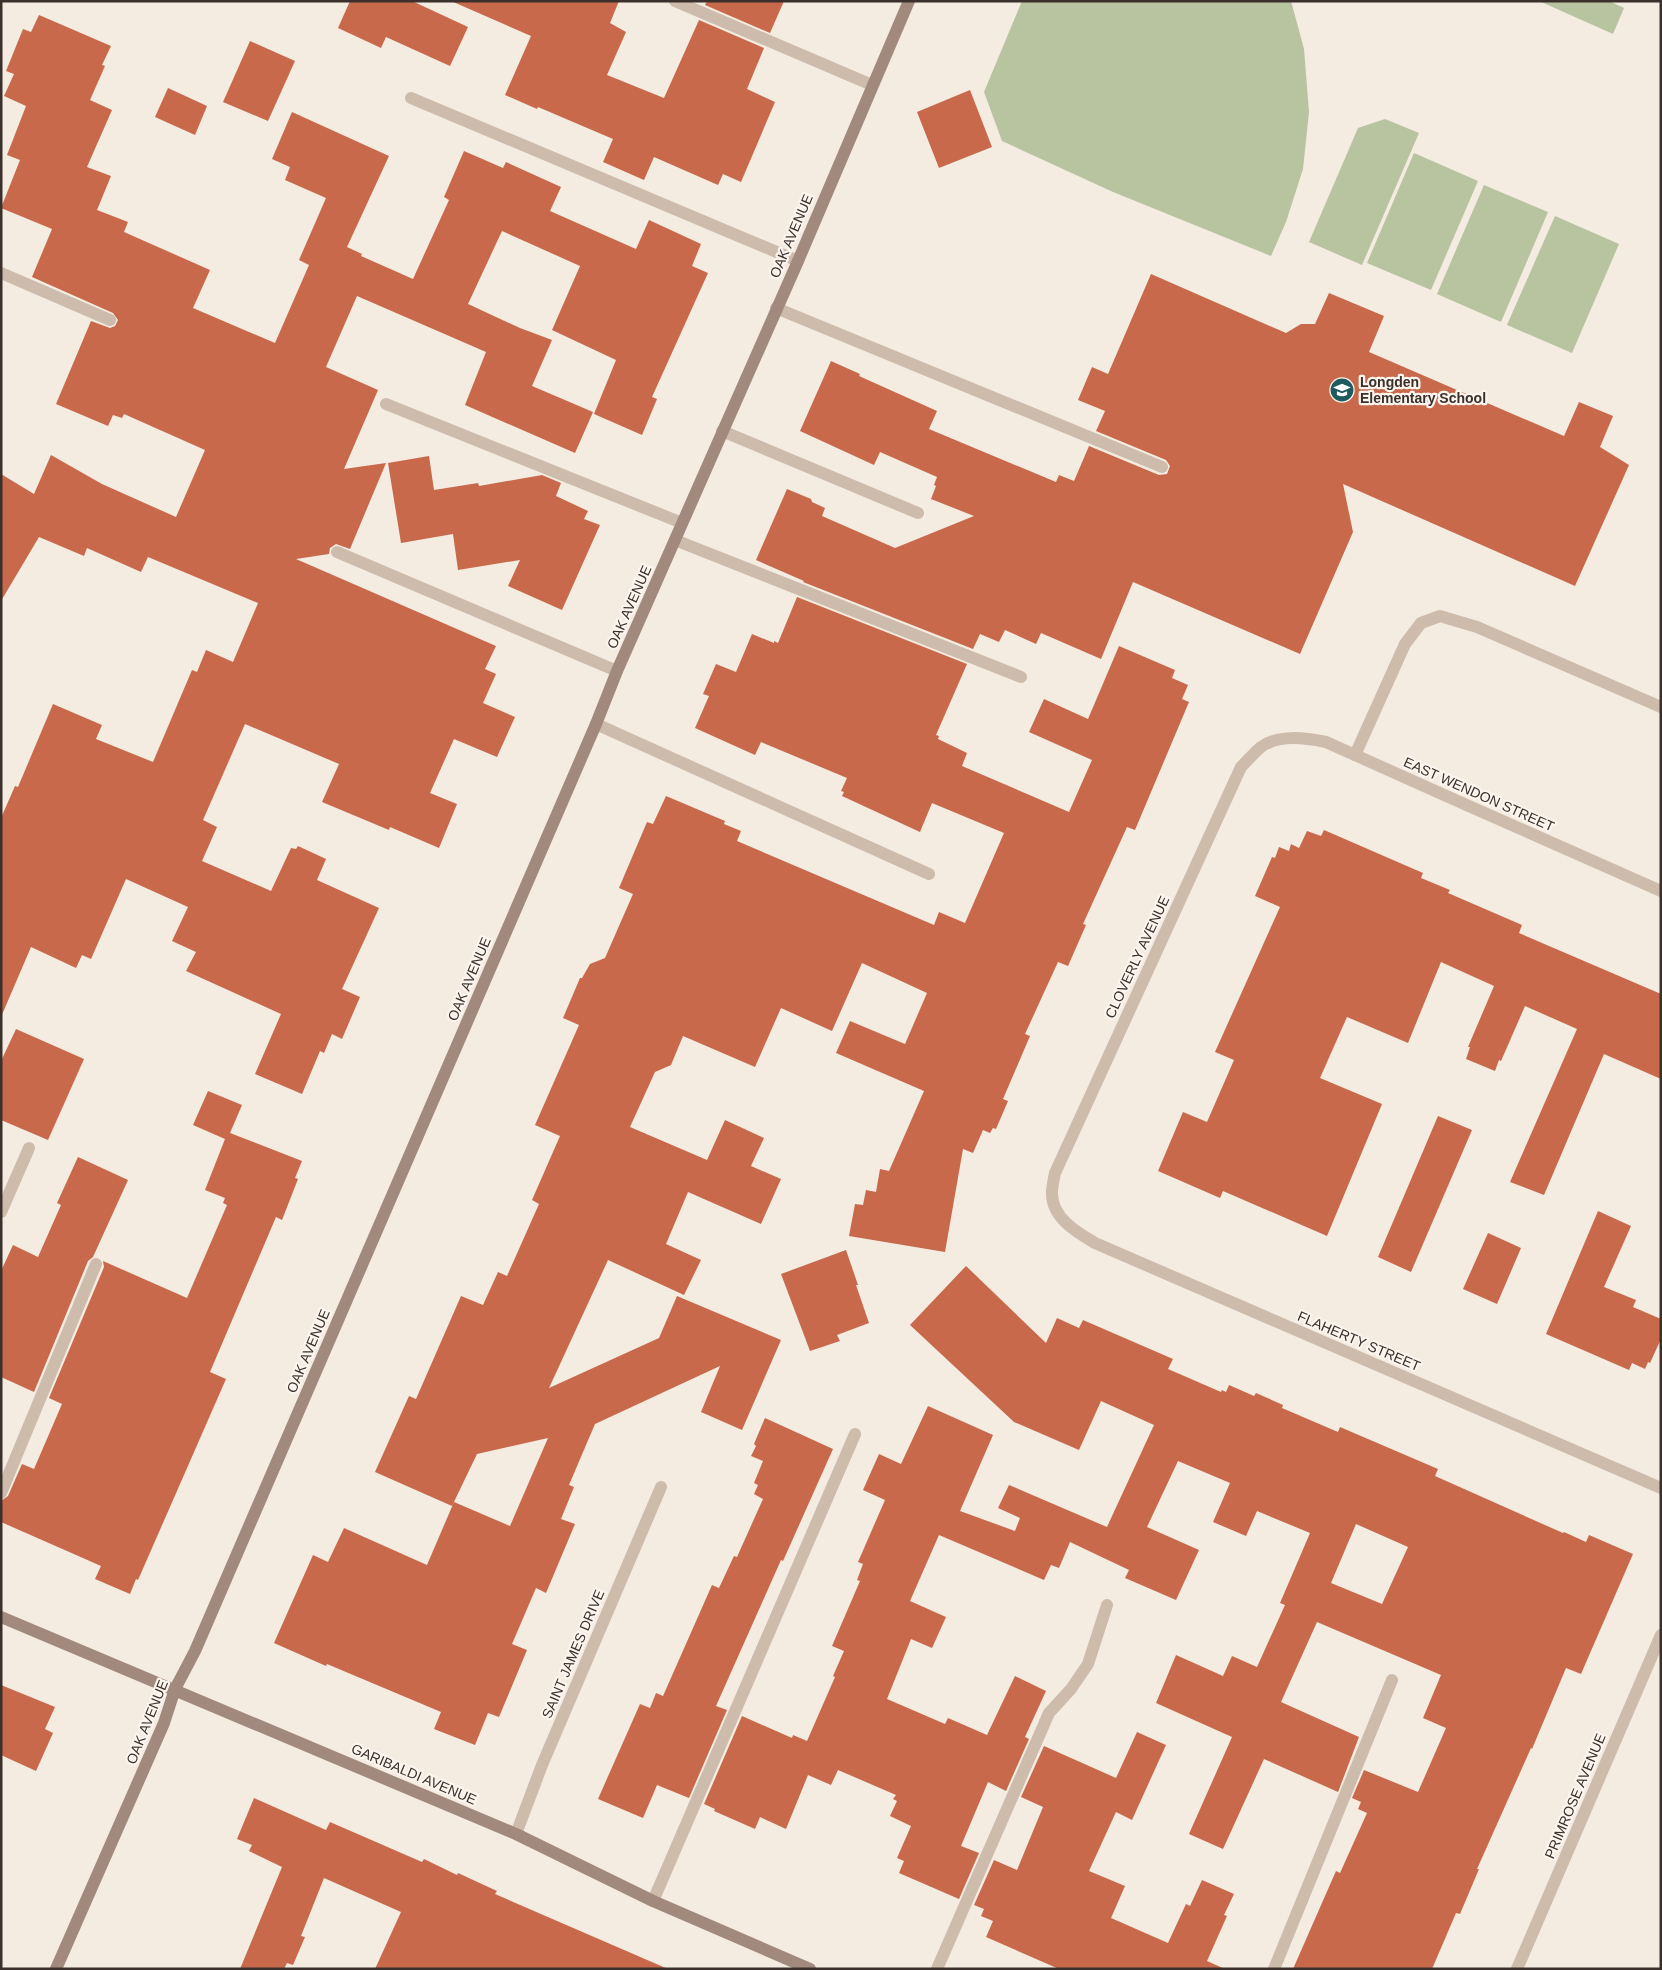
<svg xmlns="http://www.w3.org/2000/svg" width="1662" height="1970" font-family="Helvetica,sans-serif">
  <rect width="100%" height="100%" fill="#f4ebe1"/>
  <g fill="#b8c4a0">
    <polygon points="1022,1 1291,1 1304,49 1309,112 1303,169 1286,222 1271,256 1113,192 1002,141 984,92"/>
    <polygon points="1539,1 1609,1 1624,8 1613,34"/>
    <polygon points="1385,119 1419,133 1362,265 1309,242 1358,128"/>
    <polygon points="1414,153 1478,181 1431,290 1367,263"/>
    <polygon points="1484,185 1548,212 1501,322 1437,294"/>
    <polygon points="1555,216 1619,244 1572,353 1507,325"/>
  </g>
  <g fill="#c8694b" fill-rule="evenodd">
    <polygon points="350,1 412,1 468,27 450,66 386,37 381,48 338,28"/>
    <polygon points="451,1 619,1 610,23 626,32 607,75 664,98 699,20 764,48 747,89 775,102 741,182 723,174 718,185 654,157 644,180 603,162 613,139 538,107 537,109 505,95 531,36"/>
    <polygon points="707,1 784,1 770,33 705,5"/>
    <polygon points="39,15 111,46 102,65 105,66 90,100 112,110 87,167 111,176 97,210 128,222 124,232 210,270 193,308 275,343 309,265 299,260 326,198 285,180 290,167 272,159 292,112 389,156 347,247 362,254 361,256 413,279 449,200 444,197 464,151 503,168 506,162 561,187 550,211 636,249 649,220 701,244 692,266 708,273 652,397 657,399 642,435 594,414 616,360 552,330 580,266 502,231 468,304 520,328 552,340 532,386 593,412 575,453 465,405 486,352 357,296 326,367 378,390 344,469 386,463 350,549 336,544 330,548 329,554 296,559 496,646 485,669 496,674 483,703 515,717 497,757 454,739 430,793 457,804 439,848 390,827 389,830 322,802 339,764 245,724 203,820 217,827 202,861 271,891 291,848 296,849 298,846 326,859 317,880 379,908 342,989 360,997 342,1039 332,1034 324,1053 320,1051 302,1094 255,1074 281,1014 186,971 196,952 172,941 188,907 126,879 91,959 82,955 76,968 31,947 1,1017 1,818 15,786 18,787 53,704 102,725 96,739 153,762 192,670 197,672 206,650 233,662 258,603 148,557 141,572 87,548 84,556 39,537 1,601 1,474 34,494 51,455 102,484 176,517 205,450 124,414 122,418 113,415 108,426 56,404 91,321 110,328 115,326 118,320 113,313 32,277 52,229 1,208 20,160 7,155 26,106 4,96 14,74 6,71 23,29 31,32"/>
    <polygon points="250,41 295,61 268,121 223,102"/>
    <polygon points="168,88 207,106 195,135 155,117"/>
    <polygon points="970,90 992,147 939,168 917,112"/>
    <polygon points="1151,274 1286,333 1301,324 1315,324 1329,293 1384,316 1369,352 1564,436 1579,402 1613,416 1600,447 1629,465 1575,586 1343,484 1353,532 1300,654 1133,582 1101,659 1041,633 1036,644 1005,630 999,642 980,634 973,649 803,582 804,581 756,560 787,489 811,499 812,502 825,508 822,516 895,548 974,516 931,499 936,486 934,485 937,477 880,452 874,465 800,431 831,361 860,374 859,376 937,411 929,429 1056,482 1059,475 1074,481 1089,446 1159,475 1167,474 1170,466 1166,460 1096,431 1105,411 1078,400 1092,367 1108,374"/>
    <polygon points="429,456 434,490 478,483 479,486 542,475 561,483 556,496 588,511 584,519 600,525 562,610 508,586 520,560 458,570 453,534 401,543 388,463"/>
    <polygon points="797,597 967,664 936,735 939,736 938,739 967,753 962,766 1069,812 1092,760 1029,732 1044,699 1088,719 1119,646 1175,670 1172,678 1188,685 1182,699 1189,702 1135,830 1127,827 1083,924 1086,925 1068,966 1058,962 1025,1034 1030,1036 1003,1099 1008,1101 996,1129 993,1128 990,1133 983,1130 973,1153 963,1149 945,1252 849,1236 855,1204 863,1205 866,1190 876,1192 880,1169 889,1171 924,1091 836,1053 850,1021 905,1044 927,993 862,963 832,1031 781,1008 755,1067 683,1036 671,1065 655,1072 630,1127 707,1160 725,1120 764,1138 751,1166 781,1179 761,1224 688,1192 666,1244 701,1260 684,1295 608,1260 549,1388 659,1338 677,1296 781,1340 742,1430 701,1412 720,1366 595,1424 569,1485 574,1487 561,1519 575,1524 546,1593 536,1588 512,1644 527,1650 499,1717 488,1713 475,1745 434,1729 441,1712 327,1664 326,1666 274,1643 313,1555 328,1562 344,1528 427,1565 454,1502 510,1526 548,1438 477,1454 452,1506 375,1472 409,1396 416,1399 461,1296 483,1305 498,1272 507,1276 539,1204 532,1200 560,1136 535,1125 579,1025 563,1018 580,978 582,978 590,964 605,958 633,894 619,888 647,822 653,824 666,796 725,821 724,824 741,831 737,841 934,925 939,912 965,923 1004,833 932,803 920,832 842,796 844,792 841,791 847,778 761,742 755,755 695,728 709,696 703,694 716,664 736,672 752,634 774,643 774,641 778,643"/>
    <polygon points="1324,830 1423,873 1421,878 1450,890 1448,893 1522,925 1519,933 1661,994 1661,1079 1604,1054 1544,1195 1510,1182 1577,1029 1525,1006 1501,1061 1499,1060 1495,1071 1466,1059 1470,1047 1468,1047 1494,986 1441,962 1408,1043 1347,1017 1320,1078 1382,1104 1327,1236 1223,1191 1220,1198 1158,1171 1183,1112 1207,1122 1234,1060 1215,1052 1280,907 1255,896 1272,857 1275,858 1279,847 1289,851 1291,844 1299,848 1307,831 1321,836"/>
    <polygon points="16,1029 84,1059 48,1140 1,1120 1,1061"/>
    <polygon points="208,1091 242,1105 230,1133 302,1161 295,1178 298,1179 282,1220 276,1217 210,1372 226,1379 138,1580 136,1579 130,1594 95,1579 101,1566 1,1522 1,1501 8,1496 22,1464 34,1469 62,1404 49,1398 104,1267 103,1261 187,1298 227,1205 223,1203 225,1198 205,1190 225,1139 193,1125"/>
    <polygon points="1438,1116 1472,1130 1411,1272 1378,1257"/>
    <polygon points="78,1157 128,1180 93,1257 88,1261 34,1392 1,1377 1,1271 13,1245 38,1257 61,1205 57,1203"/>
    <polygon points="1598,1211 1631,1226 1604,1287 1636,1300 1633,1307 1661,1319 1661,1339 1650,1363 1648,1362 1645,1369 1632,1363 1629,1370 1546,1334"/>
    <polygon points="1488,1233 1521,1248 1497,1304 1463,1289"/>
    <polygon points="846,1250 858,1285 856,1285 869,1323 837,1335 840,1341 810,1351 781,1274"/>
    <path d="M966,1266L1046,1343L1057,1318L1079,1328L1083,1320L1173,1359L1168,1369L1221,1392L1222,1390L1226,1392L1229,1385L1254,1396L1256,1393L1283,1405L1282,1408L1338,1432L1340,1427L1438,1469L1435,1476L1563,1533L1564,1532L1586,1542L1589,1535L1633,1554L1581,1674L1566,1668L1532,1749L1531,1748L1477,1869H1479L1460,1914L1456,1913L1432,1969H1293L1336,1871L1340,1873L1367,1813L1358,1809L1361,1802L1352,1798L1364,1770L1418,1792L1446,1728L1423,1718L1441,1675L1317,1622L1281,1702L1359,1737L1338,1792L1264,1759L1223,1849L1189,1834L1232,1737L1156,1703L1176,1655L1223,1676L1232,1656L1257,1667L1285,1605L1280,1603L1310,1533L1257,1511L1246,1536L1213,1522L1230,1483L1178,1461L1147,1527L1199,1550L1176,1600L1125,1578L1129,1570L1070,1542L1059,1568L1051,1565L1044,1580L939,1535L910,1601L946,1617L932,1648L911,1639L887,1699L945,1724L948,1718L987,1735L1015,1676L1046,1691L1025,1737L1029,1739L1006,1791L988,1782L961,1846L979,1853L959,1899L899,1873L904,1861L897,1858L911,1826L890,1816L897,1801L893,1799L896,1795L838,1770L831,1785L808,1775L786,1829L760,1817L755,1829L714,1811L715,1809L704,1804L742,1716L792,1738L793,1735L807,1741L835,1677L833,1676L844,1651L832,1646L860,1581L857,1580L863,1564L858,1562L885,1500L863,1490L879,1454L901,1464L928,1406L993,1435L960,1511L1015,1531L1020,1518L998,1508L1009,1485L1107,1527L1154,1425L1101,1401L1079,1450L1014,1422L910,1325ZM1356,1524L1408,1547L1382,1604L1331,1583Z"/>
    <polygon points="765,1418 833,1449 783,1561 781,1560 716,1706 727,1710 689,1798 657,1785 643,1818 598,1799 640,1704 650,1708 656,1693 663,1696 712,1585 719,1588 734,1556 737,1557 763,1499 754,1494 758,1485 754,1483 763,1461 751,1456 756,1446 754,1444"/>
    <polygon points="1,1685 55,1707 45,1729 53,1733 36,1771 1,1755"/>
    <polygon points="1137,1732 1166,1745 1132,1820 1116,1812 1089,1871 1125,1886 1111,1918 1168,1943 1186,1904 1190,1906 1202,1880 1234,1894 1224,1915 1227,1916 1207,1961 1225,1969 1059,1969 986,1937 993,1921 981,1916 984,1909 974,1905 994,1860 1017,1870 1043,1807 1021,1797 1044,1746 1116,1778"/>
    <polygon points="254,1798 326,1830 330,1822 422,1862 424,1859 457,1875 458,1873 497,1891 495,1894 668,1969 375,1969 401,1912 324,1878 301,1936 305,1937 293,1965 287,1963 284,1969 240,1969 282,1867 249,1851 252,1845 237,1839"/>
  </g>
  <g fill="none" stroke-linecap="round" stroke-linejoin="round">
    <g stroke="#cdbbac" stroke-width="12">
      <polyline points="675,1 872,85"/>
      <polyline points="411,98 798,261"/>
      <polyline points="1,273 110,320"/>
      <polyline points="776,308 1162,467"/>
      <polyline points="386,404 682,523"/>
      <polyline points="722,431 918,513"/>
      <polyline points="675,540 1021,677"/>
      <polyline points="337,552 617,671"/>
      <polyline points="596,724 929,874"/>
      <polyline points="1355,755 1405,644 1421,623 1440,616 1477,627 1661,707"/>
      <polyline points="1,1212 29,1148"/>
      <polyline points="1,1493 96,1264"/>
      <polyline points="653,1901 855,1434"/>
      <polyline points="937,1969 1049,1713 1071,1689 1088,1664 1107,1605"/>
      <polyline points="1274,1969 1392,1680"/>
    </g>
    <g stroke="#cdbbac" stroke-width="12">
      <path d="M1661,891L1462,803L1326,742C1306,738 1279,734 1261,747C1254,753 1248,760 1241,767L1055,1173C1054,1179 1052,1186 1052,1192C1051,1217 1076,1232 1095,1243L1661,1488"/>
      <polyline points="516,1834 542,1765 661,1487"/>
      <polyline points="1517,1969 1661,1635"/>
    </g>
    <g stroke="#a18a7d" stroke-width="12">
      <polyline points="1,1617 516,1834 653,1901 810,1969"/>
      <polyline points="56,1969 164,1723 175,1689 195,1651 596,724 617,671 798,261 909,1"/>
    </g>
  </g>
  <defs>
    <symbol id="school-disc" viewBox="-11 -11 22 22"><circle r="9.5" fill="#1f5a5e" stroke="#fbf5ee"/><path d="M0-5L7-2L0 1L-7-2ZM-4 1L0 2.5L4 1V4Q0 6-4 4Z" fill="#fff"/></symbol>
  </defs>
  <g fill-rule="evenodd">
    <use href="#school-disc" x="1328" y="376" width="28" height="28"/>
  </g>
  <g text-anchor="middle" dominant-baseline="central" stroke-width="4.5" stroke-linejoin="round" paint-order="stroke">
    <g font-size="14" fill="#3b302b" stroke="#fbf5ee">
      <text transform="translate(791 236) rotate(-67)">OAK AVENUE</text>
      <text transform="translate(629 607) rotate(-66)">OAK AVENUE</text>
      <text transform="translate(1479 794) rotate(24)">EAST WENDON STREET</text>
      <text transform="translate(1137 957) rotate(-65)">CLOVERLY AVENUE</text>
      <text transform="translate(469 979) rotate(-67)">OAK AVENUE</text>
      <text transform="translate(1359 1341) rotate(23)">FLAHERTY STREET</text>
      <text transform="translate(308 1351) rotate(-67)">OAK AVENUE</text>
      <text transform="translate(573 1654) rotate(-67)">SAINT JAMES DRIVE</text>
      <text transform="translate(147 1722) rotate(-68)">OAK AVENUE</text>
      <text transform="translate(414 1774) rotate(23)">GARIBALDI AVENUE</text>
      <text transform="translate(1575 1796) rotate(-67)">PRIMROSE AVENUE</text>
    </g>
    <g font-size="14" font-weight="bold" fill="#3b302b" stroke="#fbf5ee" text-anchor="start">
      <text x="1360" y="382">Longden<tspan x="1360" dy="16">Elementary School</tspan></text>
    </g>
  </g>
  <rect width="1662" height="1970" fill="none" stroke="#3b302b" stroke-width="5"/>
</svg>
